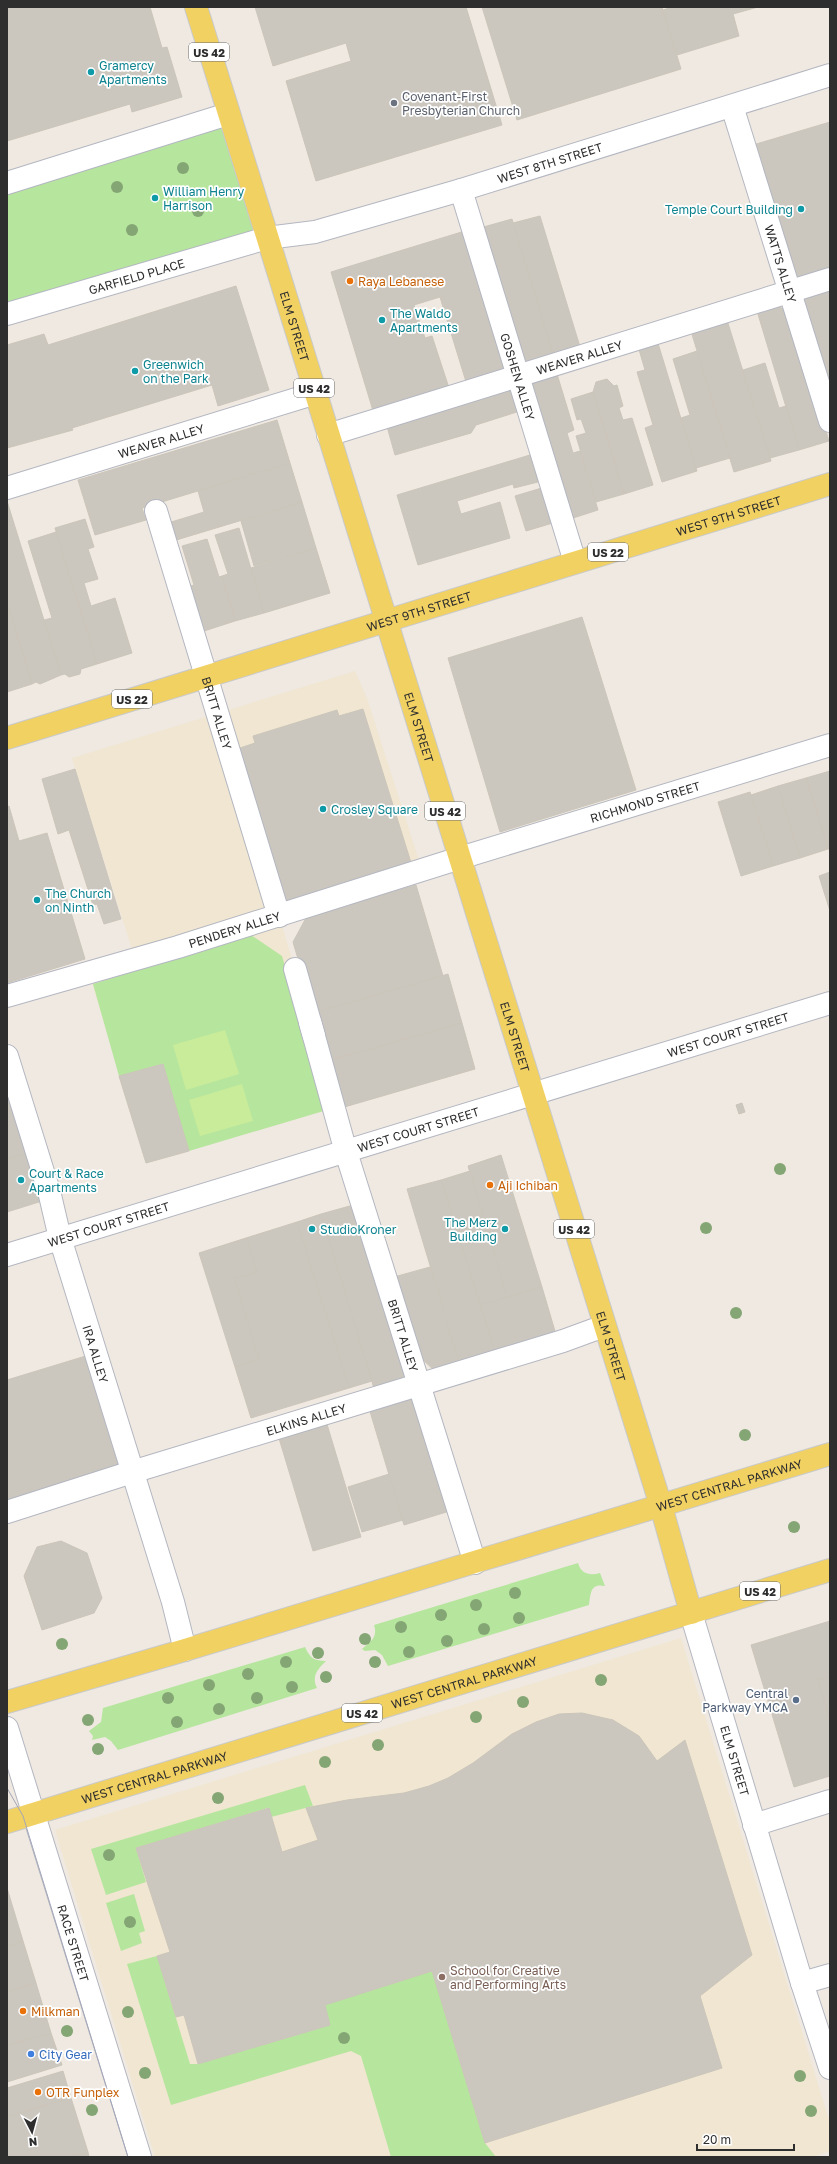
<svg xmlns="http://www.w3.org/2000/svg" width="837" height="2164" font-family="'Golos Text',sans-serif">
  <rect width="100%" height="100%" fill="#efe9e1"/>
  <g fill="#f0e6d1">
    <polygon points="355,671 367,698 422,870 279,916 295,969 327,1110 146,1163 89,973 135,959 72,758"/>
    <polygon points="681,1638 830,2123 830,2151 812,2157 155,2157 55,1830"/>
  </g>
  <g fill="#b6e59e">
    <polygon points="228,114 267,238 7,314 7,183"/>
    <polygon points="251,935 282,956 327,1110 189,1151 163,1064 119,1076 93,984"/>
    <path d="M578,1563C581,1574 590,1576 600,1573L605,1586C590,1583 591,1593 589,1605L388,1666L382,1655L375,1650L365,1651L362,1649C371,1642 378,1637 374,1625Z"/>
    <path d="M305,1647C310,1658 314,1661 326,1661C318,1669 311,1676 317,1688L118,1750L111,1741L105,1737L92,1740L93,1736L89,1731L101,1722L103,1708Z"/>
    <polygon points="305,1785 313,1806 271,1817 268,1808 136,1848 146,1882 106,1895 91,1849"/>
    <polygon points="134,1894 145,1931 139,1933 142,1943 121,1951 106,1903"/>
    <polygon points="157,1956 190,2064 198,2064 330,2025 325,2005 432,1971 485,2143 496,2157 391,2157 361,2056 351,2051 171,2105 127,1964"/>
  </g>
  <g fill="#c9ec9a">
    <polygon points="225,1030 239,1074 186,1090 173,1045"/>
    <polygon points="242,1084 253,1121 200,1136 189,1100"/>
  </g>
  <g fill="#cbc7bf" stroke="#cbc5ba">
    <polygon points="7,7 150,7 162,48 167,47 182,97 132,112 130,104 7,141"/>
    <polygon points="255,7 466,7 502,125 316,181 286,81 351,61 346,43 273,66"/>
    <polygon points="482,7 662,7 681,69 517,120"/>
    <polygon points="672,7 758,7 733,14 739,36 677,55 663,10"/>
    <polygon points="830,122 830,274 795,285 753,145"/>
    <polygon points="540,216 581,350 554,358 513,223"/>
    <polygon points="512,219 554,358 522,367 480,228"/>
    <polygon points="468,230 511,372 467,385 440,297 414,305 425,338 432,336 450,391 374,414 331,272"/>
    <polygon points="236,286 269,390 218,406 212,385 72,428 73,430 7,448 7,345 44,334 48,345"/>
    <polygon points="830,291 830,363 819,366 799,300"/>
    <polygon points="776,305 789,312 829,441 799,450 757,311"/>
    <polygon points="727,320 771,461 734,472 691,331"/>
    <polygon points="657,340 697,471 662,482 645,428 653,425 637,372 645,370 638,346"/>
    <polygon points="697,351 730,458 696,468 681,418 690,415 673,359"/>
    <polygon points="765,363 779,408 786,406 799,450 770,458 743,370"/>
    <polygon points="830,363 830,401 819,366"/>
    <polygon points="557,374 574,430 567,433 573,453 580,451 598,510 570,519 528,383"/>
    <polygon points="607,379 614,386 617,385 623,406 619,408 623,420 632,418 653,485 624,494 593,392 596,382"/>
    <polygon points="515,385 523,410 476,425 471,433 395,455 386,423"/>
    <polygon points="593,392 624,494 596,502 576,436 586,433 581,419 577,420 571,399"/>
    <polygon points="277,420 290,463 142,508 146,520 95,535 78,480"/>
    <polygon points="530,455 538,482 514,488 513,484 457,501 461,514 500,502 510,538 418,565 397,495"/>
    <polygon points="290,463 302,502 173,541 168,523 204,512 198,491"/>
    <polygon points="545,487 556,522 526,531 515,496"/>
    <polygon points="7,501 61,675 40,684 36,682 32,684 7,602"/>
    <polygon points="302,502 316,548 254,566 241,521"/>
    <polygon points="85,519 94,547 88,549 98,579 84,583 91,606 115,598 132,653 97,664 55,528"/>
    <polygon points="239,528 264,613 235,621 222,576 228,574 215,535"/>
    <polygon points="56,532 97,664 81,669 80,674 69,677 65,674 61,675 44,620 52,618 28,541"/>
    <polygon points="207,539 219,577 222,576 235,621 201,632 188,587 194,585 182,546"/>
    <polygon points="316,548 330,593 264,613 251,568"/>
    <polygon points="7,602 32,684 7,692"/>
    <polygon points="582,617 636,790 500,832 448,658"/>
    <polygon points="363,709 413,869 284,909 234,750 255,743 253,736 337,710 339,716"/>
    <polygon points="75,769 121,919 104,924 97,904 93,905 69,830 58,834 42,779"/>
    <polygon points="830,771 830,849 828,849 806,778"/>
    <polygon points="806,778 828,849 800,858 778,786"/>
    <polygon points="778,786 800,858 773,866 751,795"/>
    <polygon points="750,792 773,866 741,876 718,802"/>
    <polygon points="9,806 19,841 47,833 85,959 7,983 7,807"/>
    <polygon points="830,872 830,911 819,876"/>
    <polygon points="416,885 443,976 314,1013 293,942 306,918"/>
    <polygon points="448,974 462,1023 328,1061 314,1013"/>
    <polygon points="462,1023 475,1069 341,1108 328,1061"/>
    <polygon points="163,1064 189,1151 146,1163 119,1076"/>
    <polygon points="7,1086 27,1153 7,1159"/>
    <polygon points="742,1103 745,1112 739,1114 736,1105"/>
    <polygon points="27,1153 42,1201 7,1212 7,1159"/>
    <polygon points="501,1155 542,1287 507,1297 468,1166"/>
    <polygon points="470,1171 507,1297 480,1305 441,1180"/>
    <polygon points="441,1180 497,1357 461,1368 407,1189"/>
    <polygon points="357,1204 413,1384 376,1395 321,1214"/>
    <polygon points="321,1214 372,1381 349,1388 297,1222"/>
    <polygon points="297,1222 349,1388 251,1418 235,1367 259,1359 234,1278 257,1272 246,1238"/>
    <polygon points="246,1238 257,1272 234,1278 259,1359 235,1367 199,1253"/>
    <polygon points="430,1267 461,1368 438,1374 418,1355 394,1277"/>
    <polygon points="542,1287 557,1338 497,1357 480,1305"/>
    <polygon points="89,1355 125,1468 7,1505 7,1380"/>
    <polygon points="417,1393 453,1510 404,1525 369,1408"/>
    <polygon points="326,1421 361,1537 313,1551 278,1435"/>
    <polygon points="389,1474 403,1520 362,1532 348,1487"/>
    <polygon points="61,1541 87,1553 102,1598 94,1613 42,1630 24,1576 37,1547"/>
    <polygon points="830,1621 830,1676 818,1680 830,1720 830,1776 794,1787 751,1645"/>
    <polygon points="830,1676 830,1720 818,1680"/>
    <polygon points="582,1713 613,1720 639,1736 657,1761 685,1740 752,1955 700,1996 722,2068 485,2143 432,1971 325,2005 330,2025 198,2064 184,2015 176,2017 157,1956 170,1952 136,1848 269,1808 282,1852 318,1840 306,1808 347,1800 404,1793 429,1786 448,1778 473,1763 512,1734 536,1722 559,1714"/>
    <polygon points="7,1888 23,1941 7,1946"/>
    <polygon points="23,1941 36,1983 7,1992 7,1946"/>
    <polygon points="36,1983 51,2033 7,2046 7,1992"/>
    <polygon points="51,2033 62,2065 7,2082 7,2046"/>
    <polygon points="63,2071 71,2098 7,2117 7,2088"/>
    <polygon points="71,2098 88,2152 72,2157 7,2157 7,2117"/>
    <polygon points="88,2152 89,2157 72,2157"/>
  </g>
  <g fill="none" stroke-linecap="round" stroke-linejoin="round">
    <defs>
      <g id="minor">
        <path id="s1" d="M732,106L830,421"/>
        <polyline points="7,183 228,114"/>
        <path id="s2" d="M461,190L575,562"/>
        <path id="s3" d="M7,314L267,238L315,232L461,190L830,75"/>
        <path id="s4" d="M328,435L830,279"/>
        <path id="s5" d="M7,488L316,393"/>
        <path id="s6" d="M156,511L279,916"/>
        <polyline points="295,969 314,1036"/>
        <path id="s7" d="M7,996L178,947L460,858L830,745"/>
        <path id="s8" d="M310,1022L346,1152L475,1563"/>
        <path id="s9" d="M7,1056L49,1191L60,1238L173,1602L185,1650"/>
        <path id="s10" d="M7,1255L830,1003"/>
        <path id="s11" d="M7,1512L132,1472L563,1341L604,1326"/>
        <path id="s12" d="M691,1613L802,1983L830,2068"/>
        <path id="s13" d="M7,1728L140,2157"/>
        <polyline points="754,1825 830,1801"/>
        <polyline points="802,1983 830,1975"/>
      </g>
      <g id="major">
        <path id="s14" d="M196,7L661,1506L691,1613"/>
        <path id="s15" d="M7,738L830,484"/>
        <path id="s16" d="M7,1702L185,1650L830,1454"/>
        <path id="s17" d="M7,1822L830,1570"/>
      </g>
    </defs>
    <use href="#minor" stroke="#b4b7c1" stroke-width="24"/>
    <use href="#major" stroke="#c9c9c9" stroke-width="24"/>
    <use href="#minor" stroke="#fff" stroke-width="22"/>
    <use href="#major" stroke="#f2d163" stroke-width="22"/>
    <polyline stroke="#a3a6b8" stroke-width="1" points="7,1788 23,1816 128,2157"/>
  </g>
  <g fill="#84a574">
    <circle cx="183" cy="168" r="6"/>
    <circle cx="117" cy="187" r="6"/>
    <circle cx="198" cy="211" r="6"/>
    <circle cx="132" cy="230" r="6"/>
    <circle cx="780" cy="1169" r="6"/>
    <circle cx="706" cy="1228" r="6"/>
    <circle cx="736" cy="1313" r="6"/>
    <circle cx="745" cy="1435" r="6"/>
    <circle cx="794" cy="1527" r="6"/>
    <circle cx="515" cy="1593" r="6"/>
    <circle cx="476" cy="1605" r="6"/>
    <circle cx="441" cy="1615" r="6"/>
    <circle cx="519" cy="1618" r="6"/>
    <circle cx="401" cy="1627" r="6"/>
    <circle cx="484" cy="1629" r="6"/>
    <circle cx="365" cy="1639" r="6"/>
    <circle cx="447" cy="1641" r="6"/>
    <circle cx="62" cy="1644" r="6"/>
    <circle cx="409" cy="1652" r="6"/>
    <circle cx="318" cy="1653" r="6"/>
    <circle cx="286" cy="1662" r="6"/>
    <circle cx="375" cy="1662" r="6"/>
    <circle cx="248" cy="1674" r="6"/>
    <circle cx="326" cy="1677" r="6"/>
    <circle cx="601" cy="1680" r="6"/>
    <circle cx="209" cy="1685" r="6"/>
    <circle cx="292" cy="1687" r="6"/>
    <circle cx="168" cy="1698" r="6"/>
    <circle cx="257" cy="1698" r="6"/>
    <circle cx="523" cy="1702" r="6"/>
    <circle cx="219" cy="1709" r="6"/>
    <circle cx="476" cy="1717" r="6"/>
    <circle cx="88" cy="1720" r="6"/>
    <circle cx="177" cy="1722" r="6"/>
    <circle cx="378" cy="1745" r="6"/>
    <circle cx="98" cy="1749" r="6"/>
    <circle cx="325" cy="1762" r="6"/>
    <circle cx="218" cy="1798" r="6"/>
    <circle cx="109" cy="1855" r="6"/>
    <circle cx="130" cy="1922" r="6"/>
    <circle cx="128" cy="2012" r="6"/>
    <circle cx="67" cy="2031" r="6"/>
    <circle cx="344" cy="2038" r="6"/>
    <circle cx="145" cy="2073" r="6"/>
    <circle cx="800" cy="2076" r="6"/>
    <circle cx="92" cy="2110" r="6"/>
    <circle cx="811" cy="2111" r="6"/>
  </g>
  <g fill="#0f9aa8" stroke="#fff" stroke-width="1.5">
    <circle cx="91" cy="72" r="4"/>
    <circle cx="155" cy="198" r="4"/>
    <circle cx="801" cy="209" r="4"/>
    <circle cx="382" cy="320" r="4"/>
    <circle cx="135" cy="371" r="4"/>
    <circle cx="323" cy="809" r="4"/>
    <circle cx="37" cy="900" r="4"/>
    <circle cx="21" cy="1180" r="4"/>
    <circle cx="312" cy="1229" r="4"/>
    <circle cx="505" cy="1229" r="4"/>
  </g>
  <circle fill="#6b7280" stroke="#fff" stroke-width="1.5" cx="394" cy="103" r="4"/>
  <g fill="#e8710a" stroke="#fff" stroke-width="1.5">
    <circle cx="350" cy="281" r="4"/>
    <circle cx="490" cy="1185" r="4"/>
    <circle cx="23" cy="2011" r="4"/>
    <circle cx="38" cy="2092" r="4"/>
  </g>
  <circle fill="#5c6f8a" stroke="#fff" stroke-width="1.5" cx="796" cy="1700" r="4"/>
  <circle fill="#8d6e63" stroke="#fff" stroke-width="1.5" cx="442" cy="1977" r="4"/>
  <circle fill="#3f7fe0" stroke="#fff" stroke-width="1.5" cx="31" cy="2054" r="4"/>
  <g text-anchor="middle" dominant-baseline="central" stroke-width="3.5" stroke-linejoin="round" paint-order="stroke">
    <g fill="#fff" stroke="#6d6d6d" stroke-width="1">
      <rect x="189" y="43" width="40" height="18" rx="3"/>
      <rect x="294" y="379" width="40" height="18" rx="3"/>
      <rect x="588" y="543" width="40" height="18" rx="3"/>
      <rect x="112" y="690" width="40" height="18" rx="3"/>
      <rect x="425" y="802" width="40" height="18" rx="3"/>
      <rect x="554" y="1220" width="40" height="18" rx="3"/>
      <rect x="740" y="1582" width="40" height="18" rx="3"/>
      <rect x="342" y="1704" width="40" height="18" rx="3"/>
    </g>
    <g font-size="11" font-weight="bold" fill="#2e2e2e">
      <text x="209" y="52">US 42</text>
      <text x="314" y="388">US 42</text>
      <text x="608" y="552">US 22</text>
      <text x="132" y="699">US 22</text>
      <text x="445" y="811">US 42</text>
      <text x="574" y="1229">US 42</text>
      <text x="760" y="1591">US 42</text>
      <text x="362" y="1713">US 42</text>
    </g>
    <g font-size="12" fill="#0d838f" stroke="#fff" text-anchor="start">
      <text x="99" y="65">Gramercy<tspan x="99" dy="14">Apartments</tspan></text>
      <text x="163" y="191">William Henry<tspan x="163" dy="14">Harrison</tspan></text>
      <text x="793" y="209" text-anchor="end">Temple Court Building</text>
      <text x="390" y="313">The Waldo<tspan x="390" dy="14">Apartments</tspan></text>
      <text x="143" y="364">Greenwich<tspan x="143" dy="14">on the Park</tspan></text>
      <text x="331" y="809">Crosley Square</text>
      <text x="45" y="893">The Church<tspan x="45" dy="14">on Ninth</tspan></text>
      <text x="29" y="1173">Court &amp; Race<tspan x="29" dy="14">Apartments</tspan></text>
      <text x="497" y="1222" text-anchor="end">The Merz<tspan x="497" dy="14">Building</tspan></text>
      <text x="320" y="1229">StudioKroner</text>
    </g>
    <g font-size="12" fill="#5b616d" stroke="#fff" text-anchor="start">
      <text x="402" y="96">Covenant-First<tspan x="402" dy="14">Presbyterian Church</tspan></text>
    </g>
    <g font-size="12" fill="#2e2e2e" stroke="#fff">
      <text stroke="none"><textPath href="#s3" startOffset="564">WEST 8TH STREET</textPath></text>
      <text stroke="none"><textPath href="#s1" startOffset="165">WATTS ALLEY</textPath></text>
      <text stroke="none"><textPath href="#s3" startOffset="135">GARFIELD PLACE</textPath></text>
      <text stroke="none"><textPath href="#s14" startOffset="334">ELM STREET</textPath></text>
      <text stroke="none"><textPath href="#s4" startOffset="263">WEAVER ALLEY</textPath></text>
      <text stroke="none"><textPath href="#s2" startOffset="195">GOSHEN ALLEY</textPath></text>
      <text stroke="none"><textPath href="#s5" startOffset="161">WEAVER ALLEY</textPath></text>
      <text stroke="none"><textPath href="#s15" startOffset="755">WEST 9TH STREET</textPath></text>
      <text stroke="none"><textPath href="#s15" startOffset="431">WEST 9TH STREET</textPath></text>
      <text stroke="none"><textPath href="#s6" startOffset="211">BRITT ALLEY</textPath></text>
      <text stroke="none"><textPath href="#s14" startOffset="754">ELM STREET</textPath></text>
      <text stroke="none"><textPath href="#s7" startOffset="667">RICHMOND STREET</textPath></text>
      <text stroke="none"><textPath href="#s7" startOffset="237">PENDERY ALLEY</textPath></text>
      <text stroke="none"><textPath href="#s10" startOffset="754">WEST COURT STREET</textPath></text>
      <text stroke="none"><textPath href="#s14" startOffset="1078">ELM STREET</textPath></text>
      <text stroke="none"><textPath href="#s10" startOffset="430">WEST COURT STREET</textPath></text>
      <text stroke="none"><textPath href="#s10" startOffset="106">WEST COURT STREET</textPath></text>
      <text stroke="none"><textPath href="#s8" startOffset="327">BRITT ALLEY</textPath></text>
      <text stroke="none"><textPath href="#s14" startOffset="1402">ELM STREET</textPath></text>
      <text stroke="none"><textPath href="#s9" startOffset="311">IRA ALLEY</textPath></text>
      <text stroke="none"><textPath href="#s11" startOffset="313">ELKINS ALLEY</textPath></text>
      <text stroke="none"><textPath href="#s16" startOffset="754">WEST CENTRAL PARKWAY</textPath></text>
      <text stroke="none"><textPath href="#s17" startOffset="478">WEST CENTRAL PARKWAY</textPath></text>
      <text stroke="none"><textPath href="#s12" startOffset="154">ELM STREET</textPath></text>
      <text stroke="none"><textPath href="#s17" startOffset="154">WEST CENTRAL PARKWAY</textPath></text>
      <text stroke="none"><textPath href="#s13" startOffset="225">RACE STREET</textPath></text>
    </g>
    <g font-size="12" fill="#c56008" stroke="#fff" text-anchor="start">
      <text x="358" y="281">Raya Lebanese</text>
      <text x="498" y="1185">Aji Ichiban</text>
      <text x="31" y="2011">Milkman</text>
      <text x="46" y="2092">OTR Funplex</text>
    </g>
    <g font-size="12" fill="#4e5e75" stroke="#fff" text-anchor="end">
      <text x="788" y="1693">Central<tspan x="788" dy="14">Parkway YMCA</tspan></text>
    </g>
    <g font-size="12" fill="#785e54" stroke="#fff" text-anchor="start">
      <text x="450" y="1970">School for Creative<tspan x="450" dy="14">and Performing Arts</tspan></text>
    </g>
    <g font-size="12" fill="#366cbe" stroke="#fff" text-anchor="start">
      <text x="39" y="2054">City Gear</text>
    </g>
  </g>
  <rect width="837" height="2164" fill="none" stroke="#2e2e2e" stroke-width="16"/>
  <g transform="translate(32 2132) rotate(174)" stroke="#ffffff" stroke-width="3" paint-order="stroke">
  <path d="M0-3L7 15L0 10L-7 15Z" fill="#2e2e2e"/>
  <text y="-6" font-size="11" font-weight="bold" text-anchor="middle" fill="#2e2e2e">N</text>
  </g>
  <path d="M697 2144v6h97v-6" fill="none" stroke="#2e2e2e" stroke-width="2"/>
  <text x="703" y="2144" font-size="12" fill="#2e2e2e" stroke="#ffffff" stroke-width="3" paint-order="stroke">20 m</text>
</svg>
